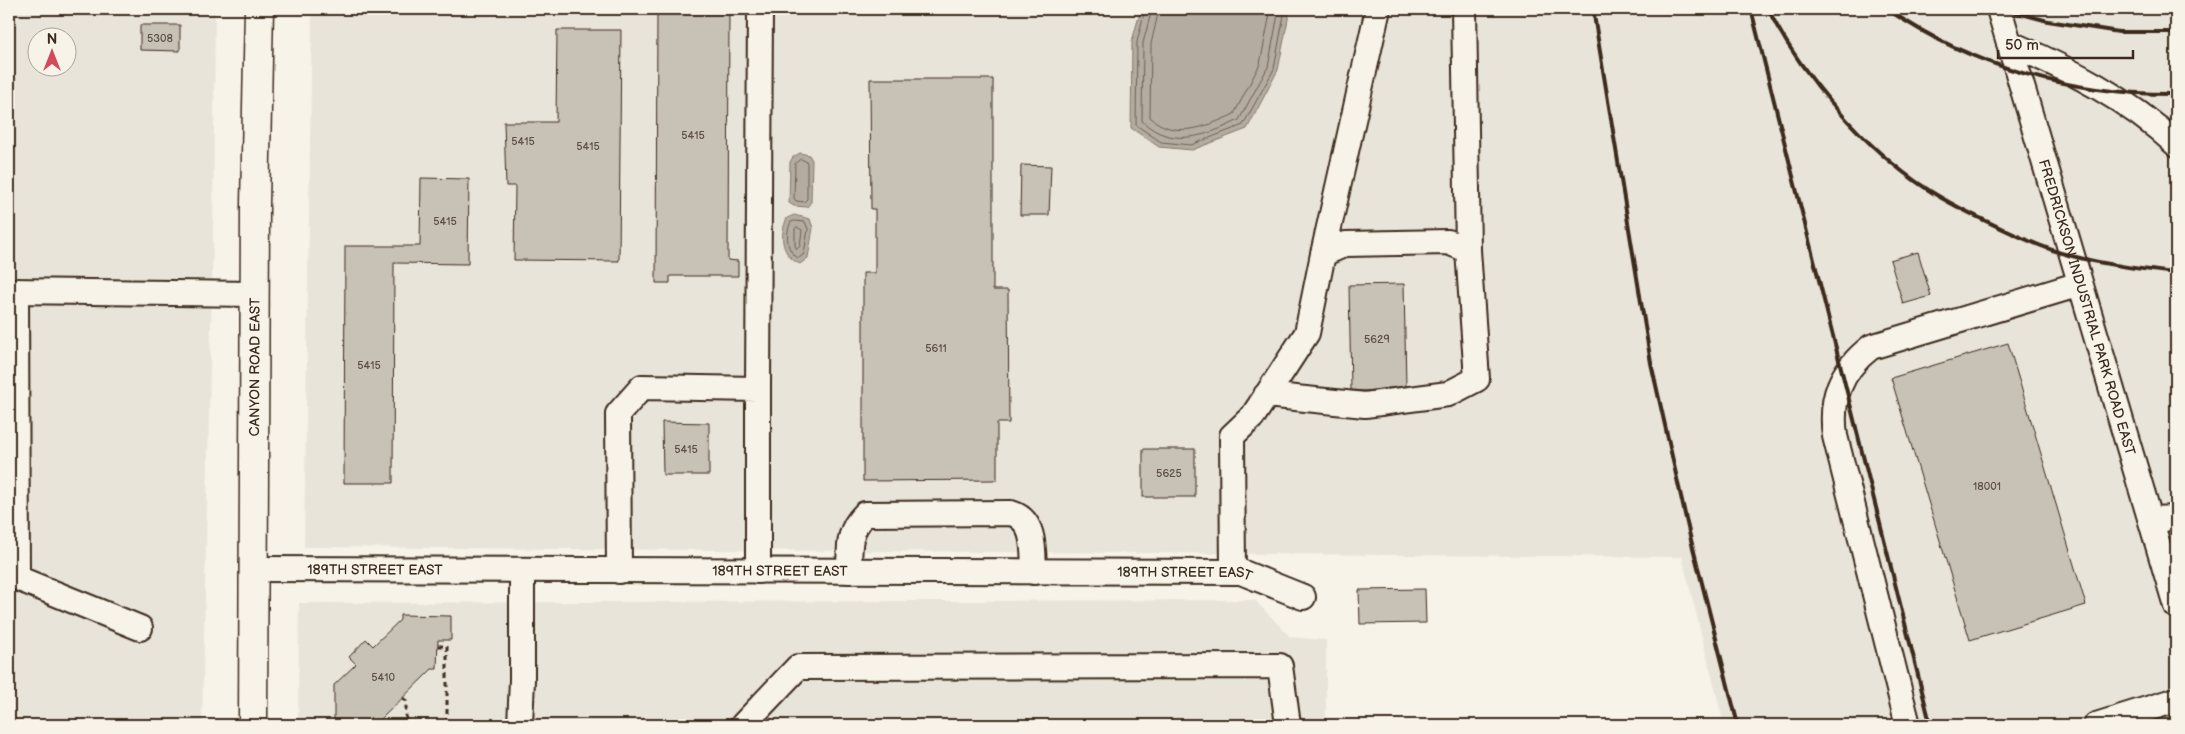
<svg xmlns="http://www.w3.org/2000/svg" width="2185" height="734" font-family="'Balsamiq Sans',sans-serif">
  <rect width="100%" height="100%" fill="#f7f3e8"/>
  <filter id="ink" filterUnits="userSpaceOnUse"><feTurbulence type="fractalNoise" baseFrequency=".02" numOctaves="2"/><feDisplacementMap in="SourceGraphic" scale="10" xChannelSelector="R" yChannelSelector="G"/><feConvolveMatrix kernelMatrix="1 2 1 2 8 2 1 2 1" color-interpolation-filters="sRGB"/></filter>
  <g filter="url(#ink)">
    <g fill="#e9e4d9" fill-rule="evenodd">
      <path d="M9,9H215L213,238L202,725H9ZM38,38H68V68H38Z"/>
      <polygon points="312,9 2176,9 2176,725 1724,725 1682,557 304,547"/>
      <polygon points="1255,600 1290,637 1326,640 1326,725 298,725 299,603"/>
    </g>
    <g fill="#b4aca0" stroke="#84786c">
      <polygon points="1141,9 1290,9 1278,70 1247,129 1192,150 1159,147 1131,128 1132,41"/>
      <polygon points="800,153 809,155 812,160 811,202 807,207 794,206 789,203 790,162 793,157"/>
      <path d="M794,215L810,219L813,228L808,258L800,264C781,256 779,235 787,218Z"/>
    </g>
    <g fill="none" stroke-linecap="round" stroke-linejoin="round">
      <g stroke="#6b5e52" stroke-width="1">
        <polyline points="1145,9 1137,42 1136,125 1161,142 1191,145 1243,125 1274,69 1285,9"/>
        <path d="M1152,9L1143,43L1142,121C1171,149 1207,136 1239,120L1268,67L1279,9"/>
        <path d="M1159,9L1151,44L1150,117C1174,140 1207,127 1234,114L1260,64L1271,9"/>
        <polygon points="801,159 807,162 807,199 804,202 796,201 794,198 795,164"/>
        <path d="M795,221L805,222L808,229L804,254L799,258C786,253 785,233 791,222Z"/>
        <polygon points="797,227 802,230 800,246 797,249 795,246 795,229"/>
      </g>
    </g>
    <g fill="#c8c1b6" stroke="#3b2a1e">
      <polygon points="657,9 729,9 728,260 738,261 738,276 670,276 670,283 656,283"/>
      <polygon points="140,25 180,25 180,51 140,50"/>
      <polygon points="557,30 621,30 619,261 514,260 515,186 506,186 504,122 556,122"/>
      <polygon points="870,79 993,79 993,290 1008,290 1009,423 997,423 997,480 863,481 863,273 875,273 875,209 871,209"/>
      <polygon points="1021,165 1051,166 1049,215 1020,215"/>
      <polygon points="421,178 469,179 468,264 394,263 393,483 344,483 345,246 420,246"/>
      <polygon points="1918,252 1931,296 1903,304 1890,260"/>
      <polygon points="1404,284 1406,386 1365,391 1351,390 1349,285"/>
      <polygon points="2008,343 2086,605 1970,640 1891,378"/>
      <polygon points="662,422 709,423 709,475 663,475"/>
      <rect x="1143" y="449" width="52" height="48"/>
      <polygon points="1425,589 1426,623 1360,624 1359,590"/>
      <polygon points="400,615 451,616 451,640 438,640 437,669 432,669 375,725 334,725 334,685 356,664 349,657 366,639 373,646 400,620"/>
    </g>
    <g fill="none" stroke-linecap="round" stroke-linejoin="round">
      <defs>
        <g id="minor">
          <polyline points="1464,9 1468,250"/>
          <path id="s1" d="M1999,9L2176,606"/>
          <path d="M2009,43C2069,69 2128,99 2176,144"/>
          <polyline points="1323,254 1378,9"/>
          <polyline points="9,291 255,294"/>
          <polyline points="16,291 17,578 140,628"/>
          <polyline points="758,389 760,9"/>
          <polyline points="2152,519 2176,518"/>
          <path id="s2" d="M254,569L1241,572L1303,597"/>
          <polyline points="619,571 618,414 642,387 758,389 758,571"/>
          <path d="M849,571C850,547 847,532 865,514L1011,513C1036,520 1033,552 1034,572"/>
          <polyline points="1233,572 1232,436 1253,416 1307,333 1323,254 1346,244 1448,242 1468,250 1477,379 1448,394 1365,405 1266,395"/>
          <polyline points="520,725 522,680 522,570"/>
          <polyline points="743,725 798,667 1280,666 1288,725"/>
          <path d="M1908,725L1835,436C1830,398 1840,371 1871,347L2080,284"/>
          <polyline points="2096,725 2176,700"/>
        </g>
        <g id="major">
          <path id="s3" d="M253,725L255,204L259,9"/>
        </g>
      </defs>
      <use href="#minor" stroke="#3b2a1e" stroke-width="28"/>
      <use href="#major" stroke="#3b2a1e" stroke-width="31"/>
      <g stroke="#3b2a1e" stroke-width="3" stroke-dasharray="5 4" stroke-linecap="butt">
        <polyline points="438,646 447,646 447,725"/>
        <polyline points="403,698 406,701 406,725"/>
      </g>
      <use href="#minor" stroke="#f7f3e8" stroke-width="24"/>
      <use href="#major" stroke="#f7f3e8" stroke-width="28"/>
      <g stroke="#3b2a1e" stroke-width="4">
        <polyline points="1593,9 1651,363 1689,532 1738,725"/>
        <polyline points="1751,9 1930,723"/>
        <path d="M1768,9C1801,75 1865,149 1927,189C1951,205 1979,218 2005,230C2026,240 2048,250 2072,256C2106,265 2141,269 2176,273"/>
        <path d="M1887,9C1972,67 2073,95 2176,94"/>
        <polyline points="2003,9 2048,21 2119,32 2176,32"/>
      </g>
    </g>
  </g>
  <g text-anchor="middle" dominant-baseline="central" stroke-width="4" stroke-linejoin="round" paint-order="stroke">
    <g font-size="11" fill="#5e5044">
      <text x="160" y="38">5308</text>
      <text x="693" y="135">5415</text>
      <text x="523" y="141">5415</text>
      <text x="588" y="146">5415</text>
      <text x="445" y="221">5415</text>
      <text x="1377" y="339">5629</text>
      <text x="936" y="348">5611</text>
      <text x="369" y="365">5415</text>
      <text x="686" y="449">5415</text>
      <text x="1169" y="473">5625</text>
      <text x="1987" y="486">18001</text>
      <text x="383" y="677">5410</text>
    </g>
    <g font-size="14" fill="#3b2a1e" stroke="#f7f3e8">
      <text stroke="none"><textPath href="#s1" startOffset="311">FREDRICKSON INDUSTRIAL PARK ROAD EAST</textPath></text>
      <text stroke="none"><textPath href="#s3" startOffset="358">CANYON ROAD EAST</textPath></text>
      <text stroke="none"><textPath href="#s2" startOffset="121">189TH STREET EAST</textPath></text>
      <text stroke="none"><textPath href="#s2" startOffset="526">189TH STREET EAST</textPath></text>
      <text stroke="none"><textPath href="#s2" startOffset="931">189TH STREET EAST</textPath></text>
    </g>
  </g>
  <rect width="2185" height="734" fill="none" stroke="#f7f3e8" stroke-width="30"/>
  <rect x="15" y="15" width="2155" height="704" fill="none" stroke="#3b2a1e" stroke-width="2" filter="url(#ink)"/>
  <g transform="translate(52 52)"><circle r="24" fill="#f7f3e8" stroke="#aca397"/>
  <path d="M0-4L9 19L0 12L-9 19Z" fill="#d1495b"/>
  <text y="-8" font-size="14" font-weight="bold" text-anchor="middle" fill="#3b2a1e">N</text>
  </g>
  <path d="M1998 50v8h135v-8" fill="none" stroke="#3b2a1e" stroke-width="2.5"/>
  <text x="2005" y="50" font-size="15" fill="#3b2a1e" stroke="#f7f3e8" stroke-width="4" paint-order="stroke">50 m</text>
</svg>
